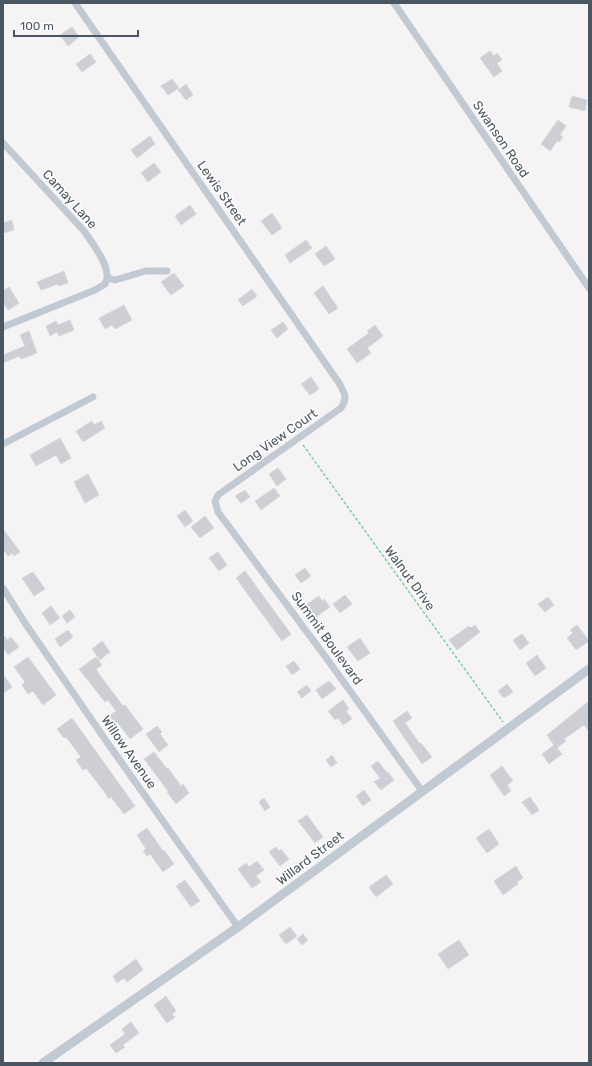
<svg xmlns="http://www.w3.org/2000/svg" width="592" height="1066" font-family="Rubik,sans-serif">
  <rect width="100%" height="100%" fill="#f5f3f3"/>
  <g fill="#cdcfd5" stroke="#d7d9de">
    <polygon points="72,27 79,37 68,46 60,35"/>
    <polygon points="490,51 494,56 497,53 502,60 497,63 502,71 494,77 480,58"/>
    <polygon points="90,54 96,62 82,72 76,64"/>
    <polygon points="172,79 179,88 168,95 161,86"/>
    <polygon points="186,84 193,95 186,100 178,90"/>
    <polygon points="572,96 587,100 585,111 569,107"/>
    <polygon points="558,120 566,126 560,135 563,137 559,142 557,141 550,151 541,144"/>
    <polygon points="150,136 155,144 137,158 131,150"/>
    <polygon points="154,163 161,172 148,182 141,173"/>
    <polygon points="190,205 196,214 181,225 175,216"/>
    <polygon points="272,213 282,228 272,235 261,221"/>
    <polygon points="12,220 14,230 3,233 3,223"/>
    <polygon points="306,240 312,248 290,263 285,255"/>
    <polygon points="326,246 335,259 324,266 315,254"/>
    <polygon points="64,271 68,283 59,286 58,284 41,290 37,282"/>
    <polygon points="174,273 184,286 171,295 161,282"/>
    <polygon points="323,286 338,308 329,314 314,293"/>
    <polygon points="9,287 19,303 8,310 3,302 3,291"/>
    <polygon points="252,289 257,296 243,306 238,300"/>
    <polygon points="124,305 132,320 115,329 112,325 105,329 99,318"/>
    <polygon points="70,320 74,330 59,336 57,332 50,336 46,326 56,321 58,325"/>
    <polygon points="283,322 288,329 277,338 271,330"/>
    <polygon points="375,325 383,336 367,348 371,353 357,363 347,349 369,333 367,331"/>
    <polygon points="29,331 37,353 21,359 19,356 3,363 3,355 25,346 20,335"/>
    <polygon points="311,377 319,389 310,395 301,384"/>
    <polygon points="92,421 94,425 101,421 105,428 83,442 76,431"/>
    <polygon points="60,438 71,458 61,464 56,455 36,466 30,455"/>
    <polygon points="278,468 286,479 277,486 269,474"/>
    <polygon points="88,474 99,495 85,503 74,482"/>
    <polygon points="274,488 280,496 261,510 255,501"/>
    <polygon points="245,490 250,497 241,503 235,496"/>
    <polygon points="185,510 193,521 185,527 177,516"/>
    <polygon points="205,516 214,528 200,538 191,527"/>
    <polygon points="3,529 20,552 14,556 12,553 8,556 3,549"/>
    <polygon points="218,552 227,565 219,571 209,558"/>
    <polygon points="305,568 311,576 301,583 295,575"/>
    <polygon points="245,571 291,634 282,641 236,578"/>
    <polygon points="33,572 45,589 34,596 22,578"/>
    <polygon points="345,595 352,604 340,613 333,604"/>
    <polygon points="319,596 322,601 324,599 330,607 316,617 307,604"/>
    <polygon points="548,597 554,605 545,612 538,604"/>
    <polygon points="51,606 60,618 50,625 42,613"/>
    <polygon points="70,610 75,617 67,623 62,616"/>
    <polygon points="475,625 480,632 457,650 449,640 469,626 471,628"/>
    <polygon points="577,625 589,641 576,650 567,638 573,633 570,630"/>
    <polygon points="68,630 73,637 60,647 55,639"/>
    <polygon points="3,634 7,640 11,637 19,647 8,655 3,647"/>
    <polygon points="522,634 529,643 520,650 513,640"/>
    <polygon points="360,638 370,653 358,661 347,647"/>
    <polygon points="102,641 110,652 100,660 92,649"/>
    <polygon points="537,655 546,668 535,676 526,663"/>
    <polygon points="28,657 56,695 43,705 33,691 28,694 22,685 25,682 14,667"/>
    <polygon points="96,657 102,665 96,669 99,674 123,706 125,705 143,729 130,739 117,722 115,724 110,716 116,711 108,700 105,702 79,669"/>
    <polygon points="294,661 300,669 292,675 286,666"/>
    <polygon points="3,674 12,687 3,693"/>
    <polygon points="329,681 336,689 322,699 316,690"/>
    <polygon points="507,684 513,692 504,698 498,691"/>
    <polygon points="307,685 311,691 302,698 297,692"/>
    <polygon points="343,700 349,709 346,711 352,719 343,725 338,718 335,720 328,711"/>
    <polygon points="589,701 589,731 584,725 564,739 566,741 557,748 562,754 549,764 542,754 554,745 547,735"/>
    <polygon points="407,711 412,718 405,723 420,744 421,743 432,757 422,764 393,721"/>
    <polygon points="72,718 135,806 124,814 111,797 109,799 106,794 86,768 83,770 76,760 81,757 66,737 64,738 57,729"/>
    <polygon points="157,726 162,732 160,734 168,745 159,752 146,734"/>
    <polygon points="154,752 167,769 168,768 181,786 183,784 189,793 176,804 167,792 168,791 144,759"/>
    <polygon points="332,755 337,763 331,767 326,760"/>
    <polygon points="378,761 387,773 388,772 394,780 381,790 374,782 380,778 371,766"/>
    <polygon points="502,766 513,781 507,785 511,791 504,796 490,775"/>
    <polygon points="364,790 371,800 363,806 356,796"/>
    <polygon points="530,797 539,810 532,815 522,802"/>
    <polygon points="264,798 270,807 265,811 259,802"/>
    <polygon points="307,815 323,837 315,843 298,821"/>
    <polygon points="147,828 163,851 164,850 174,864 163,872 150,854 147,856 143,851 146,849 137,835"/>
    <polygon points="489,829 499,844 487,853 476,838"/>
    <polygon points="276,847 279,851 281,849 289,859 280,866 269,852"/>
    <polygon points="257,861 264,870 256,876 261,882 252,888 238,869 246,863 249,867"/>
    <polygon points="516,866 523,878 517,882 518,884 503,895 494,881"/>
    <polygon points="386,875 393,884 376,897 369,887"/>
    <polygon points="185,880 200,901 191,907 176,886"/>
    <polygon points="290,927 297,936 286,944 279,935"/>
    <polygon points="303,934 308,940 302,945 297,939"/>
    <polygon points="459,940 469,955 448,969 438,954"/>
    <polygon points="136,959 143,970 127,982 124,978 117,983 113,976"/>
    <polygon points="166,996 176,1011 172,1014 175,1017 167,1023 154,1005"/>
    <polygon points="131,1022 139,1033 123,1045 125,1047 116,1053 110,1045 125,1034 122,1029"/>
  </g>
  <g fill="none" stroke-linecap="round" stroke-linejoin="round">
    <polyline stroke="#7ad0a6" stroke-width="1.5" stroke-dasharray="3 2" stroke-linecap="butt" points="303,445 503,722"/>
    <g stroke="#c1cad2" stroke-width="7">
      <path d="M75,3L339,383C345,394 348,397 341,408L218,495L215,501L218,512L330,663L422,791"/>
      <polyline points="394,3 589,288"/>
      <path d="M3,143L84,231C92,243 114,270 105,284L95,290L3,327"/>
      <polyline points="108,278 115,280 146,271 167,271"/>
      <polyline points="3,444 93,397"/>
      <polyline points="3,588 25,623 109,745 238,927"/>
    </g>
    <polyline stroke="#c1cad2" stroke-width="9" points="43,1063 238,927 589,669"/>
  </g>
  <g text-anchor="middle" dominant-baseline="central" stroke-width="3" stroke-linejoin="round" paint-order="stroke">
    <g font-size="13" fill="#4a5661" stroke="#fff">
      <text transform="translate(501 139) rotate(56)">Swanson Road</text>
      <text transform="translate(222 193) rotate(55)">Lewis Street</text>
      <text transform="translate(70 199) rotate(48)">Camay Lane</text>
      <text transform="translate(275 440) rotate(-35)">Long View Court</text>
      <text transform="translate(410 578) rotate(54)">Walnut Drive</text>
      <text transform="translate(327 638) rotate(54)">Summit Boulevard</text>
      <text transform="translate(129 752) rotate(55)">Willow Avenue</text>
      <text transform="translate(310 858) rotate(-37)">Willard Street</text>
    </g>
  </g>
  <rect width="592" height="1066" fill="none" stroke="#4a5661" stroke-width="8"/>
  <path d="M14 30v6h124v-6" fill="none" stroke="#4a5661" stroke-width="2"/>
  <text x="20" y="30" font-size="12" fill="#4a5661" stroke="#ffffff" stroke-width="3" paint-order="stroke">100 m</text>
</svg>
